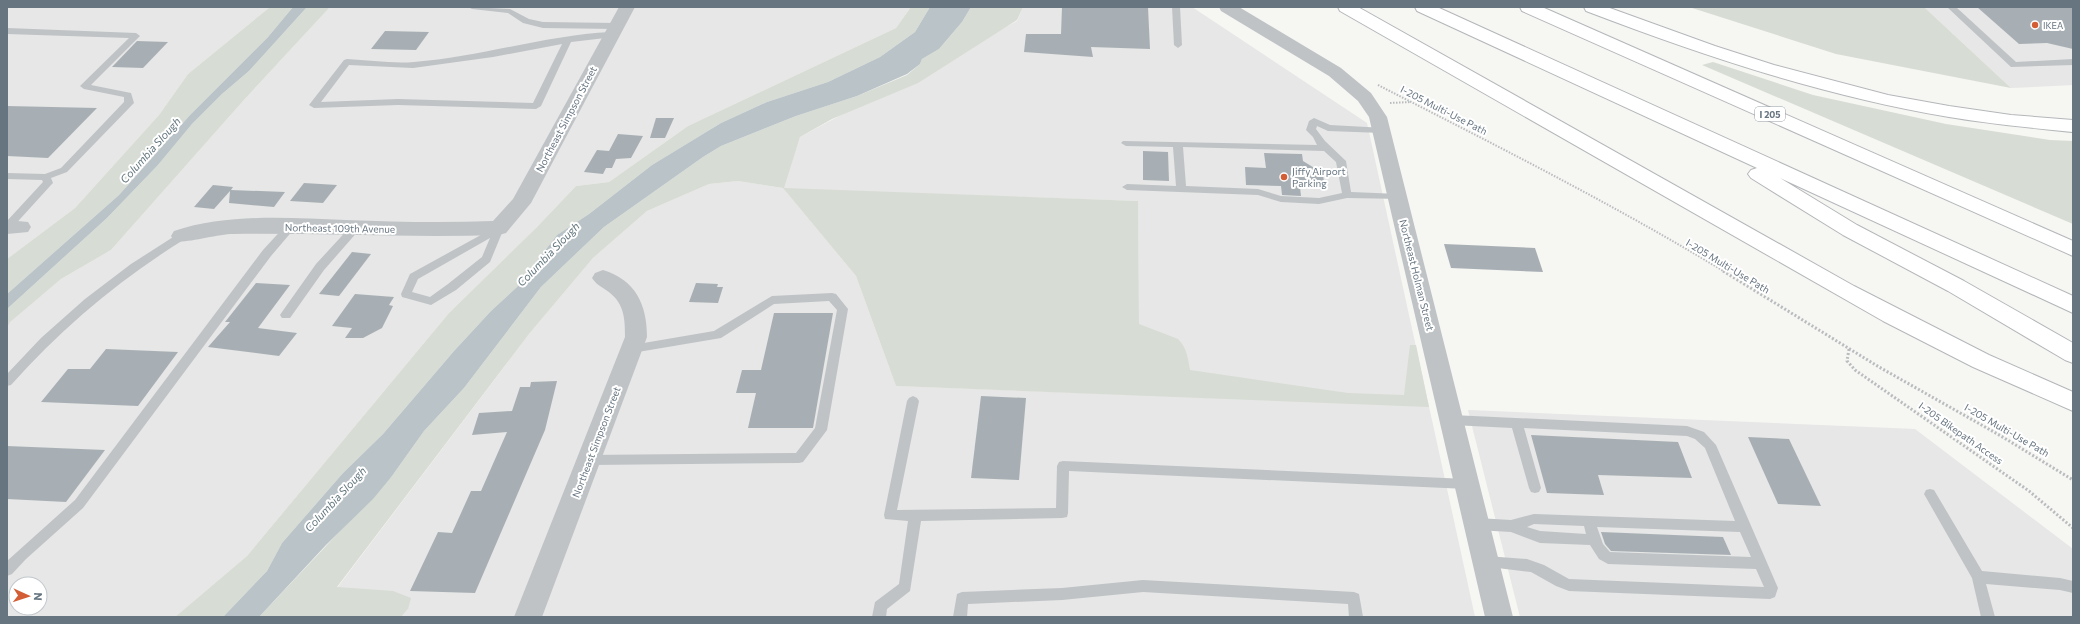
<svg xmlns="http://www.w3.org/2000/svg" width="2080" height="624" font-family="Commissioner,sans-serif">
  <rect width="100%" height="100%" fill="#f6f6f3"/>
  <g fill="#e6e7e6" fill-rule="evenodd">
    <polygon points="7,7 270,7 188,74 159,115 75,208 7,259"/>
    <path d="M330,7H911L896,28L688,126L609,182L576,186L537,227L449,313L247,556L175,617H7V327L9,322L61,279L111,250L243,101ZM16,584H40V608H16Z"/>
    <path d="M1023,7H1192L1367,123L1475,617H401L408,609L337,588L529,334L593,258L647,211L709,184L738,181L783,188L800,137L1017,21ZM784,189L1138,201L1139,395L896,386L856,276Z"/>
    <polygon points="1924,7 2073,7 2073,85 2011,88"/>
    <polygon points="1468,410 1915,429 2073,549 2073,617 1520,617"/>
  </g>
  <g fill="#d7dcd4">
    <polygon points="270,7 293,7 268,37 190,115 119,195 7,294 7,259 75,208 159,115 188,74"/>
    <polygon points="307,7 330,7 243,101 111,250 61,279 10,322 7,327 7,309 107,218 158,165 192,124 222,94 249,71"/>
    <polygon points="911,7 930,7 915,32 880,57 828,82 767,102 721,123 652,165 589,214 557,235 517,287 491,311 454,351 383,434 343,473 282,543 267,571 223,617 175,617 247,556 449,313 537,227 576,186 609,182 688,126 896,28"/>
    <path d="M971,7H1023L1017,20L918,83L832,119L800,137L784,188L1138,201L1139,324L1178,339C1187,348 1188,359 1190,370L1348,393L1404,395L1410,345H1416L1429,407L896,386L856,276L783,188L738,181L709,184L647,211L593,258L529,334L337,587L393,591L411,598L408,609L401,617H259L392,476L424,431L464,388L541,287L604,227L703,157L721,146L796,116L857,96L907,75L920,64L922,59L939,49L962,22Z"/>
    <polygon points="1689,7 1924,7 2011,88 1836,54"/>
    <polygon points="1713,62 1813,95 1946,124 2050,140 2073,141 2073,224 1702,65"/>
  </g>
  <g fill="#bac3c8">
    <polygon points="293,7 307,7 249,71 222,94 192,124 158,165 107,218 7,309 7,294 119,195 190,115 268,37"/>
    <polygon points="930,7 971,7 962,22 939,49 922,59 920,64 907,74 857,96 796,116 721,146 703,157 604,227 541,287 464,388 424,431 392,476 373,499 326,545 259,617 223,617 267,571 282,543 343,473 383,434 454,351 491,311 517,287 557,235 589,214 652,165 721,123 767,102 828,82 880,57 915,32"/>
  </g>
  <g fill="#a8afb4">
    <polygon points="1062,7 1148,7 1150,49 1091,47 1093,57 1024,52 1026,34 1061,34"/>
    <polygon points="1977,7 2073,7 2073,49 2047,43 2019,44"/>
    <polygon points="385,31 429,32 416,50 371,49"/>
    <polygon points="137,41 168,42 143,68 112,67"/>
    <polygon points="7,106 97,108 48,158 7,156"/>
    <polygon points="656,118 674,118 665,138 650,138"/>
    <polygon points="618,134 643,136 631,158 616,159 612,168 606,168 603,174 584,172 597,150 609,151"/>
    <polygon points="1143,151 1168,152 1169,181 1143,180"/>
    <polygon points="1264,153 1302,154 1303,161 1316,169 1322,169 1325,188 1300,187 1301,196 1282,195 1281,186 1246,185 1245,167 1266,168"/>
    <polygon points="304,183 337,185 323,203 290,201"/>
    <polygon points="213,185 233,187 231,190 285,192 274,207 229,203 230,191 214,209 194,207"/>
    <polygon points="1444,244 1535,248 1543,272 1451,268"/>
    <polygon points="352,252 371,254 339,296 319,294"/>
    <polygon points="256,283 290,285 258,328 297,333 279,356 208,347 230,322 225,322"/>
    <polygon points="696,283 718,284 717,287 723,287 718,303 689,302"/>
    <polygon points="355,294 394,297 389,305 393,306 382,328 363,338 345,338 352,328 332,326"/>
    <polygon points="774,313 833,313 813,428 748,428 756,393 736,393 742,370 761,370"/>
    <polygon points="106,349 178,352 138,406 41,402 68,369 90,369"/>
    <polygon points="557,381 545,430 475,593 410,591 438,532 452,533 471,491 481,491 507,432 472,435 479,413 512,411 520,387 530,387 531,382"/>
    <polygon points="981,396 1026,398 1019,480 971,478"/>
    <polygon points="1531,435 1678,442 1692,478 1598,475 1604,495 1547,493"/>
    <polygon points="1748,437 1789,439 1821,506 1778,504"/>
    <polygon points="7,446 105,450 66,502 7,499"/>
    <polygon points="1601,532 1723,537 1731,555 1611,551 1605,544"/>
  </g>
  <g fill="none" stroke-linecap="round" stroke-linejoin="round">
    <defs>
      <g id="motorway">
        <polygon points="1338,7 1358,7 1854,286 1989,355 2073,392 2073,411 1973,367 1883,321 1340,11"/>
        <polygon points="1415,7 1437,7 2073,296 2073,313 1780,178 1857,225 1964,281 2073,343 2073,363 2065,360 1948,291 1843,235 1751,178 1748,174 1751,170 1757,168 1417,11"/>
        <polygon points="1520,7 1542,7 2073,241 2073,256 1522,11"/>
        <path d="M1584,7H1607L1715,46L1774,65L1888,95L1949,106L2011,115L2073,120V132C2032,128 1990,124 1949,117C1824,96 1704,56 1586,11Z"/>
      </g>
    </defs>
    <use href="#motorway" stroke="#b4b7ba" stroke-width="2"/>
    <g stroke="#b9bcbe" stroke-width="2" stroke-dasharray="1.5 1.5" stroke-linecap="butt">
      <path d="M1378,85C1495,145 1613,204 1725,272"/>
      <polyline points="1390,103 1411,102"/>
    </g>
    <g stroke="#b9bcbe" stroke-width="3" stroke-dasharray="2 2" stroke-linecap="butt">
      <polyline points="1723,271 1879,367 2001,436 2073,480"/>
      <polyline points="1849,349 1847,361 1855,370 2029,491 2073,528"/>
    </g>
    <g fill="#bfc3c6" fill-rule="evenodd">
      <polygon points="468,7 510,9 529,19 543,22 616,23 620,26 616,29 543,28 523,23 508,13 472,9"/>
      <polygon points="1172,7 1180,7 1182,45 1178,48 1174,45"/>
      <polygon points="1947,7 1956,7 2016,62 2073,59 2073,65 2011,67"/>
      <polygon points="7,28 136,33 140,36 91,85 131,93 134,103 132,105 67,172 51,178 53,183 51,185 11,229 7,230 7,221 43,182 42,180 7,179 7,173 45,174 61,168 124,102 124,97 84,89 80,86 129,38 7,34"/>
      <path d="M611,32L614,33V37L571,42L541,106L536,109L398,105L314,108L309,105L344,60L347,59C369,60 393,64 414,62C480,57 546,35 611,32ZM562,44L533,103L398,99L321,102L349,65L413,68L493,57Z"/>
      <path d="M1314,118L1330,125L1385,128L1387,130L1382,133L1328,131L1317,126L1316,129L1325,141L1346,161L1351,192L1399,194L1404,197L1403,199L1347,198L1319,204L1281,202L1258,195L1127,190L1122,187L1127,184L1176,186L1173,147L1126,146L1121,143L1123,141L1317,145L1313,137L1306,130L1309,121ZM1183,147L1324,151L1336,162L1342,193L1319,198L1281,196L1258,189L1186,186Z"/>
      <polygon points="290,224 295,227 294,229 271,256 83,508 26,559 12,574 7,576 7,561 75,500 263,250 286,225"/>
      <polygon points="355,225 359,226 360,228 359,230 324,270 290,318 282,318 280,315 282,312 316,264 351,226"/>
      <path d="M499,225L504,228L490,262L456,290L431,305L402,297L401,294L410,274ZM490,238L482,257L448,284L430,297L412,292L418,279Z"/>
      <path d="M181,232L186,236L185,239C120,279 62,328 11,385L7,386V374L41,338L85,299L131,264Z"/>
      <polygon points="832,293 836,294 848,309 827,430 803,462 799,463 589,465 585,464 583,460 585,456 589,455 796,453 815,428 837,310 829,301 774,304 721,338 632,353 628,352 626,349 628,346 632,345 714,331 772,296"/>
      <polygon points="913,396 917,398 919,401 897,510 1056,508 1057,466 1059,462 1063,461 1467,479 1471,480 1473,484 1471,488 1467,489 1069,471 1068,513 1067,517 1062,518 921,521 910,591 887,609 886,617 872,617 875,602 899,584 908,521 885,519 884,515 907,401 909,398"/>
      <path d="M1452,415L1687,426L1704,432L1716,445L1778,588L1775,597L1770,599L1569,591L1556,586L1531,572L1481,566L1479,562L1481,558L1486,556L1527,559L1544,565L1569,579L1764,587L1756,569L1608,564L1599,559L1590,545L1540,543L1511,532L1477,530L1472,528L1471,524L1472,520L1477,518L1511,520L1534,514L1735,521L1705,448L1695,439L1687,436L1524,428L1541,488L1539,492L1535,493L1531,492L1529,488L1512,428L1452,425L1448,423L1446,420L1448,417ZM1534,524L1584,526L1586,534L1540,531L1527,527ZM1597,527L1740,532L1751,557L1610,552L1603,544Z"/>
      <polygon points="1930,489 1934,490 1982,571 2060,578 2073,581 2073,593 2060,590 1986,584 1995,617 1981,617 1972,578 1924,494 1926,490"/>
      <polygon points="1143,580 1354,592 1359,594 1363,617 1349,617 1348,604 1143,592 1062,600 968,604 967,617 953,617 957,594 962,592 1062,588"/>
    </g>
    <g fill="#bfc3c6" fill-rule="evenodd">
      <path d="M619,7H635L531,203L506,233L499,235C410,238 322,233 233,234C217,234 185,244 174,241L171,236L174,231C228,213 289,218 345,220C395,222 444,223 493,221L513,199Z"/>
      <polygon points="7,220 28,222 31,227 28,232 7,234"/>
      <path d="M603,270C636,280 647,305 647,337L542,617H514L625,337C625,317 624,302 606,290C600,286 596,284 592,278L595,273Z"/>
    </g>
    <polygon fill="#bfc3c6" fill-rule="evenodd" points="1219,7 1239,7 1341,68 1371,93 1387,117 1513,617 1485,617 1369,117 1358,101 1329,76 1221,11"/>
    <use href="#motorway" fill="#fff" fill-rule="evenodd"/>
  </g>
  <g fill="#d35e35" stroke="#fff" stroke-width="1.5">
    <circle cx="2035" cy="25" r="4"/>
    <circle cx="1284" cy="177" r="4"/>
  </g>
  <g text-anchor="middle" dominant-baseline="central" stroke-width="4" stroke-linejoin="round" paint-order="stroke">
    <g font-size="9" fill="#677581" stroke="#fff" text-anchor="start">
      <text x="2043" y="25">IKEA</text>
    </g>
    <rect fill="#fff" stroke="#959ea7" stroke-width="1" x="1755" y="107" width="30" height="14" rx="3"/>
    <g font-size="9" font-weight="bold" fill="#677581">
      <text x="1770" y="114">I 205</text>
    </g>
    <g font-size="10" fill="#677581" stroke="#fff">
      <text transform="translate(1444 110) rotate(27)">I-205 Multi-Use Path</text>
      <text transform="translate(566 119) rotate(-62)">Northeast Simpson Street</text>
      <text transform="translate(340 228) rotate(1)">Northeast 109th Avenue</text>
      <text transform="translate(1728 266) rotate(31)">I-205 Multi-Use Path</text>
      <text transform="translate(1417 275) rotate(76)">Northeast Holman Street</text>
      <text transform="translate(2007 430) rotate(30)">I-205 Multi-Use Path</text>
      <text transform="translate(1961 433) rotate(35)">I-205 Bikepath Access</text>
      <text transform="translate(596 442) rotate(-69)">Northeast Simpson Street</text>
    </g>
    <g font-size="10" fill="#677581" stroke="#fff" text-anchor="start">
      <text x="1292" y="171">Jiffy Airport<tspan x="1292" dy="12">Parking</tspan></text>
    </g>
    <g font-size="11" font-style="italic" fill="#63767e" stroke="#fff">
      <text transform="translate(150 150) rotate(-48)">Columbia Slough</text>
      <text transform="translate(548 254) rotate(-46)">Columbia Slough</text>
      <text transform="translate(335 499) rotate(-47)">Columbia Slough</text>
    </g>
  </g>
  <rect width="2080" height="624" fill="none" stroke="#677581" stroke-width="16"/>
  <g transform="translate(28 596) rotate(93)"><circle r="19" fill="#ffffff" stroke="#c2c8cd"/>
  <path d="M0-3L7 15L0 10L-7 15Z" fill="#d35e35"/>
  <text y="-6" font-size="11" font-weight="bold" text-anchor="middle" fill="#677581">N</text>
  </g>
</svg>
